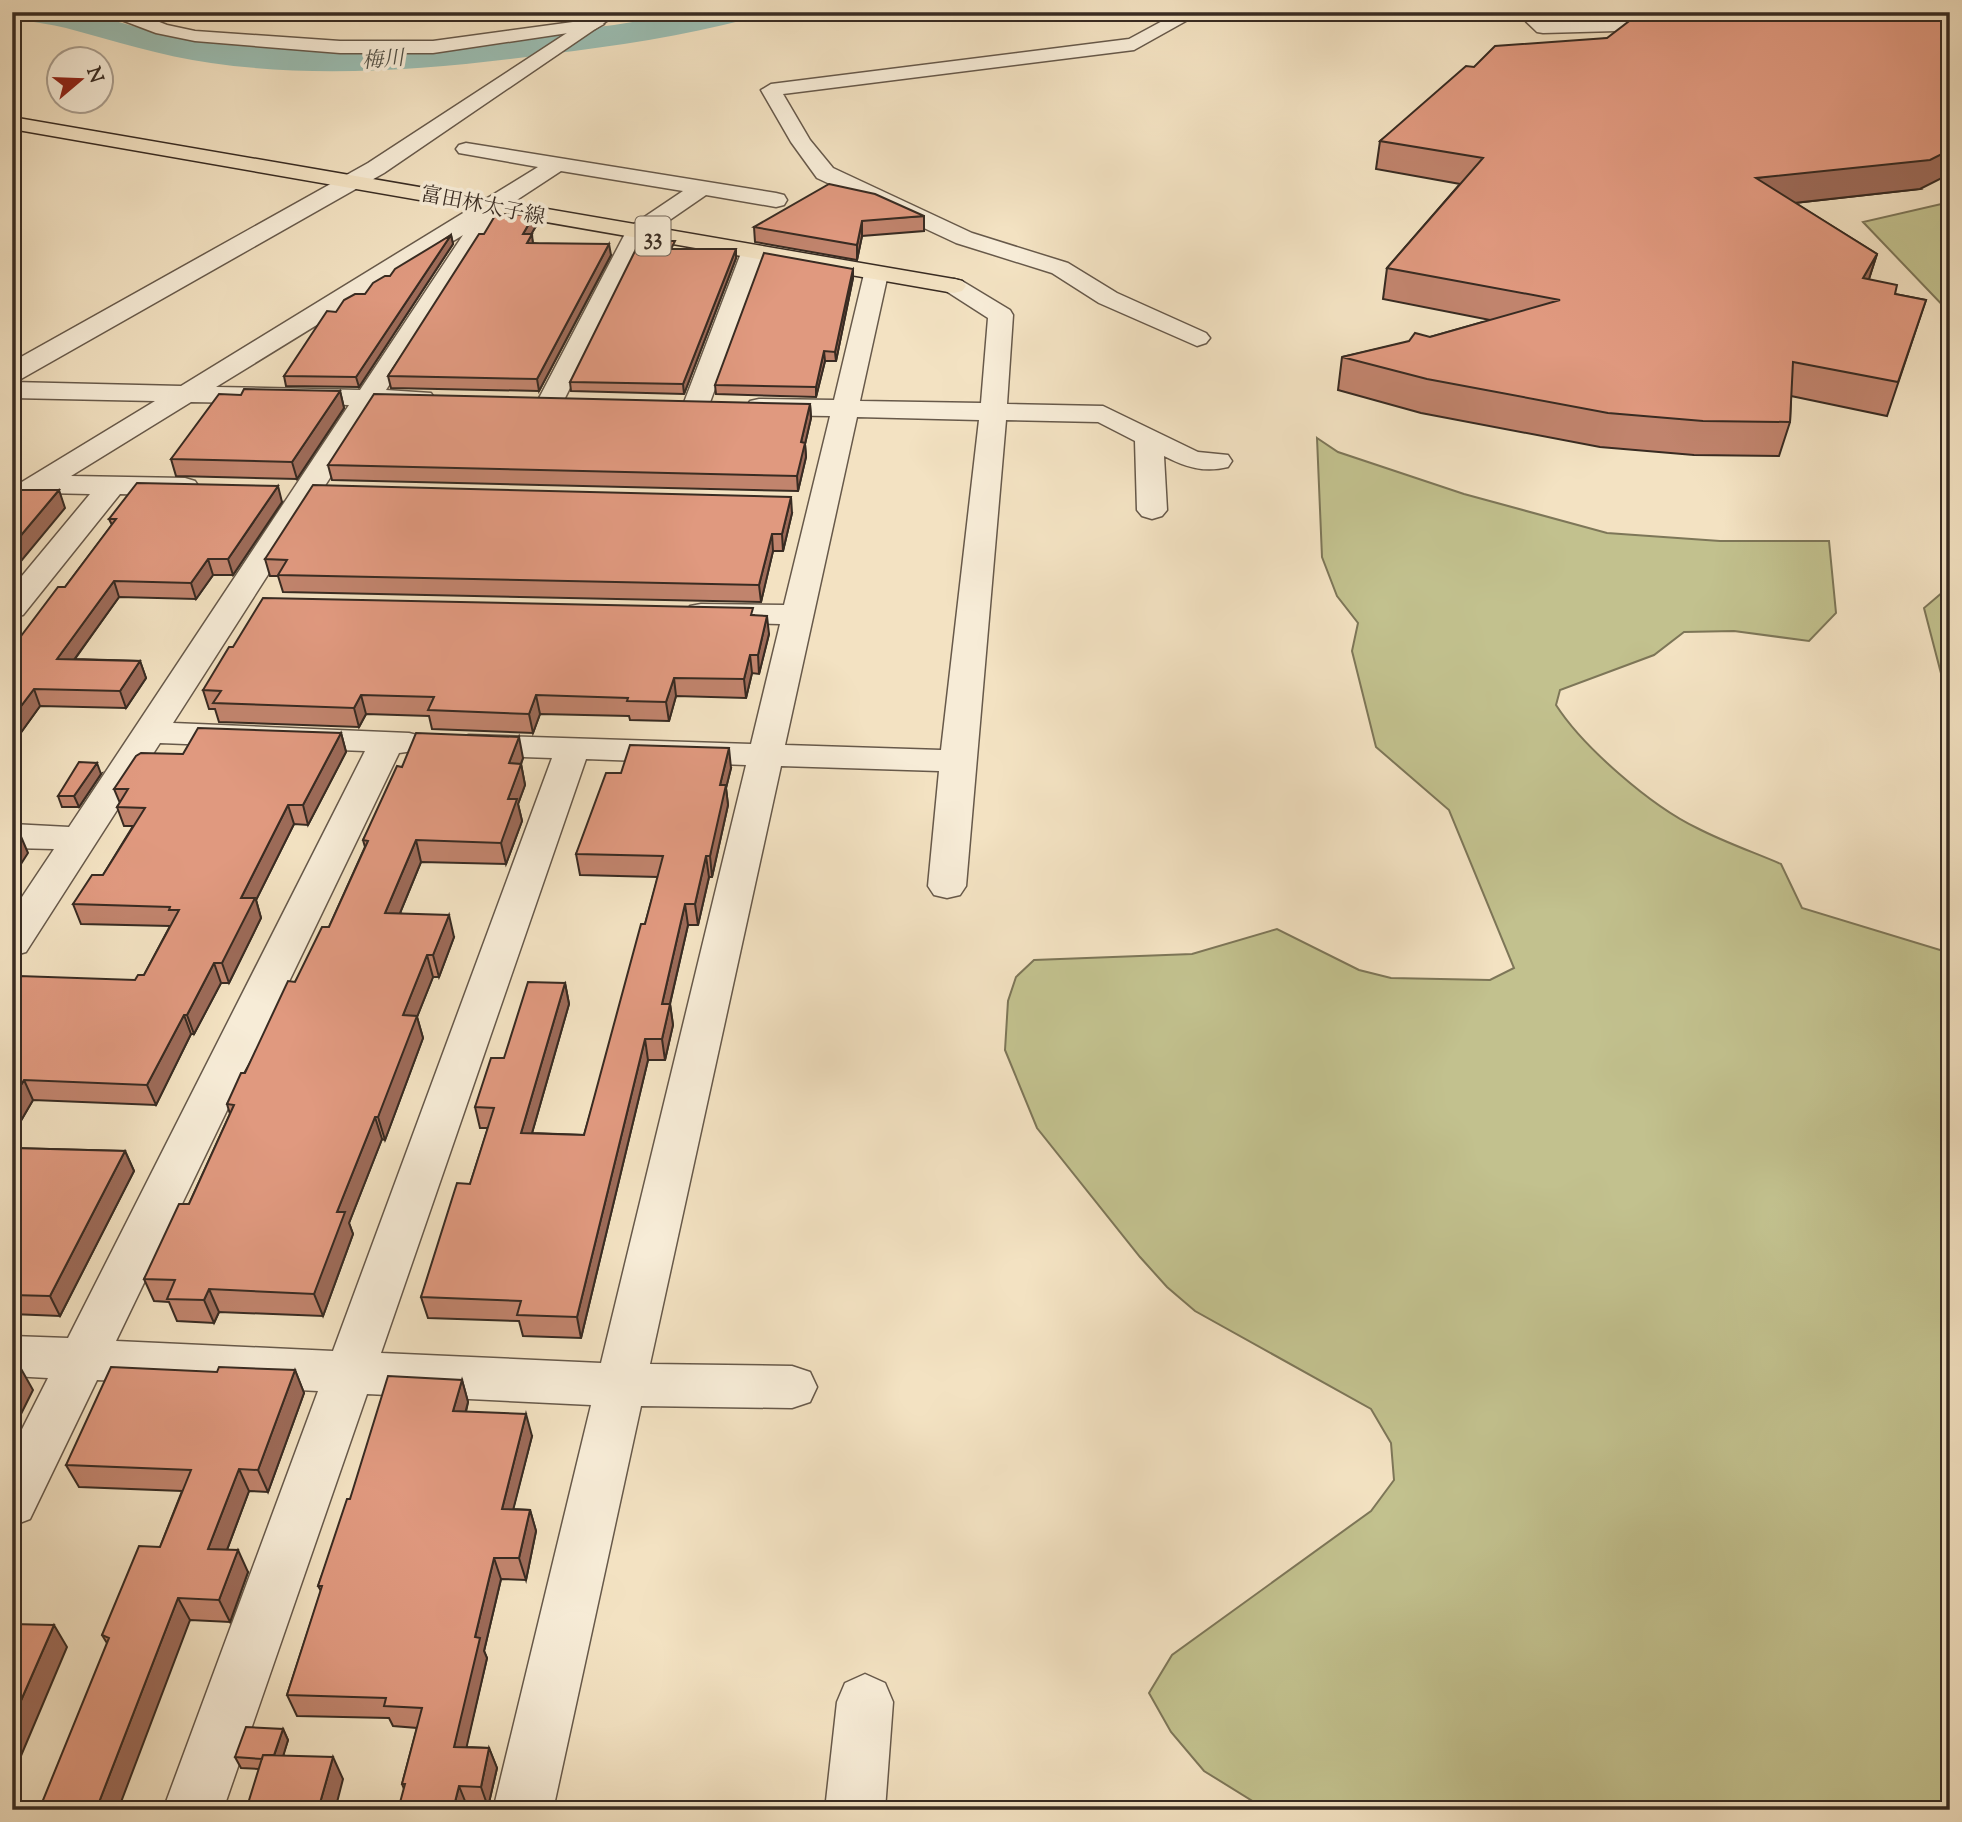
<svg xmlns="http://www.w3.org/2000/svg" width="1962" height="1822" viewBox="0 0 1962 1822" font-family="'Sorts Mill Goudy','Noto Serif JP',serif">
	<rect width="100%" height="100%" fill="#f3e2c2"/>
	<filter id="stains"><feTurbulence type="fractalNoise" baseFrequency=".00286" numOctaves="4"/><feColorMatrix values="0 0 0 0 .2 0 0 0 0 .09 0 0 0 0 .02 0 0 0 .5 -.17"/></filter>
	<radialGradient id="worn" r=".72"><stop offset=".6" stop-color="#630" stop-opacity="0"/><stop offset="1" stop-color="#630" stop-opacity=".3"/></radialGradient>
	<path fill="#c2c18e" stroke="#7d7658" stroke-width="2" d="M1950,202V313L1863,222Z
		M1317,438L1338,452L1464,494L1607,533L1720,541H1829L1836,613L1809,641L1734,631L1684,632L1654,655L1560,690L1556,705C1583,747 1651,806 1697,828C1724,842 1753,852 1781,864L1802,908L1950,953V1810H1267L1204,1771L1171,1732L1149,1693L1172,1655L1371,1511L1394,1480L1391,1443L1371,1409L1195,1311L1167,1287L1140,1257L1037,1128L1005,1050L1008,1001L1016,977L1034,960L1192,954L1277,929L1359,970L1391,978L1490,980L1514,968L1449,810L1376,747L1352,651L1358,623L1337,596L1322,557Z
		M1950,586V708L1924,608Z"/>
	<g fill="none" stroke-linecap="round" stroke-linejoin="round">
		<path fill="#9bbeb3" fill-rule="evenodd" d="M15,12H83L158,33L213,43L348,50L483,41L614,25L694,12H752L748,19C682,36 616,46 549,54C438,69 322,79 211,63C161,56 115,41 66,28C51,24 35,23 19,19Z"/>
		<defs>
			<path id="minor" d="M108,12H134L167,25L195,31L340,41H433L595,19L604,24L595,29L433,53H340L195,41L156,33L111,16Z
				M1179,12H1202L1134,50L783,94L810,140L833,168L972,233L1068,263L1117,293L1206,333L1210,338L1206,343L1197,346L1099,303L1052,273L956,243L817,178L791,142L761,90L771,84L1129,39Z
				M1516,12H1536L1547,22L1612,21L1620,12H1639L1623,30L1617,31L1543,33L1537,32Z
				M466,143L776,193L784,195L787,200L784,205L776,207L706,195L645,237L563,402L559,408L550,410L541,408L537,402L628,228L683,191L561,171L500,211L386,390L431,393L435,399L431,405L422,407L376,406L173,723L409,733L421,736L426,743L421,750L399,753L116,1341L333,1351L552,758L469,755L457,752L452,745L457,738L469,735L751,744L780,624L701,622L690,620L685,613L690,606L701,604L784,605L830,416L759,415L750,413L746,407L750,401L759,399L834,400L864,274L868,269H884L888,274L860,401L981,403L988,318L946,291L942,286L946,281L954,279L962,281L1010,310L1013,315L1007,404L1103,406L1198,452L1228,455L1232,461L1228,467C1204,473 1185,467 1164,456L1167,510L1162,516L1152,519L1142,516L1137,510L1135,441L1098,422L1006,420L966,886L960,895L947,898L934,895L928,886L939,771L781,766L650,1364L792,1366L810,1372L817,1387L810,1402L792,1408L641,1406L553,1810H493L591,1405L367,1394L223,1810H163L318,1391L97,1380L30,1519L12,1526V1449L48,1378L12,1376V1336L68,1338L365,751L160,743L26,952L12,956V912L54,849L12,848V824L69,827L349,405L191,402L71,476L185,478L195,481L199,487L195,493L185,496L120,494L23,615L12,617V588L90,494L44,493L22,506L12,509V488L155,401L12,398V382L181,386L538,167L459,153L456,149L459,145ZM463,235L360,390L216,387ZM857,417L979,420L941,750L785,745ZM586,759L746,765L601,1363L381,1353Z
				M753,246L761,248L765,253L709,405L705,411L696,413L687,411L683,405L741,253L745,248Z
				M865,1674L885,1683L893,1702L885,1810H825L837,1702L845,1683Z"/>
			<path id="tertiary" d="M599,12H620L384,173L21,379L12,381V362L368,163Z"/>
			<path id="primary" d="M12,117L954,279L962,281L966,286L962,291L954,293L12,129Z"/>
		</defs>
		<use href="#minor" stroke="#67594a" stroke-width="3"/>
		<use href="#tertiary" stroke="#67594a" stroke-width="3"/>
		<use href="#primary" stroke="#382b22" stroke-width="3"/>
		<use href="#minor" fill="#f7ecd7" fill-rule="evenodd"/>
		<use href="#tertiary" fill="#f7ecd7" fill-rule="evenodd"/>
		<use href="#primary" fill="#f3e2c2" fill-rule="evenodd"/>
	</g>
	<path fill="#c1846d" stroke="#382b22" stroke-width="2" d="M1607,38L1920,189L1795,203L1877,254L1869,279L1895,294L1926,300L1887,416L1791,396L1790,422L1779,456L1694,455L1600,447L1421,413L1338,390L1342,357L1430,337L1490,320L1383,299L1387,268L1460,184L1376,169L1380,141L1474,67Z
		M924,216V231L862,236L857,260L755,242L754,227Z
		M536,226L531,234L533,243L611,255L539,391L391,388L388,376L484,234Z
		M451,235L453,244L359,387L286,386L284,376L365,294L390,276Z
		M676,249L736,258L684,394L571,391L570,382Z
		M853,269V278L836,361H825L816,397L716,394L715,385Z
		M340,391L344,408L297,479L176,476L171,459L241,395Z
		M810,404L811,418L805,444L806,457L798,491L332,480L328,465Z
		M282,502L233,575H213L196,599L119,597L75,659L140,661L146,678L126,708L40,706L12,745V648L65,587L112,525L109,519Z
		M792,513L783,551H773L761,602L283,592L278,576H270L265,559Z
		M754,615L769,634L759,674L752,673L746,698L676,696L669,721L630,720L629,716L540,714L533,733L432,729L429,716L366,714L359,727L219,722L215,709H209L203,690Z
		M341,733L346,752L308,825L294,824L256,900L261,918L229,983H221L194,1034H191L156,1105L33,1100L12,1136V988L135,980L144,975L170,926L81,924L73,904L103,875L133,826H124L117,807L120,803L114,789L183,754Z
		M523,758L521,764L525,785L518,804L522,821L506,864L421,862L400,913L454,937L439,977H433L417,1017L423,1038L385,1140L382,1139L349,1223L353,1234L323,1316L219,1312L214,1323L177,1321L169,1302L154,1301L144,1279L189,1204L230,1114L227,1104L295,982L329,927L365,847L363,840L402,767Z
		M731,768L726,788L728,805L712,877H709L698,925H688L670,1004L673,1025L665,1060H648L581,1338L523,1336L519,1321L428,1318L421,1297L470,1184L488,1128H480L475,1107L504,1058L565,983L569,1004L532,1133L584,1135L645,924L658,877L580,875L576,854L621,773Z
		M101,774L79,807H62L58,796Z
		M12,1148L125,1151L134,1171L60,1316L12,1314Z
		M295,1370L304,1393L268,1492L249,1491L227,1550L248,1572L230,1622L190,1620L107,1643L102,1635L160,1547L182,1491L79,1487L66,1465L217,1372Z
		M462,1380L468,1402L466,1412L532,1436L513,1509L530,1510L536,1531L526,1580L501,1579L484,1651L487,1658L466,1747L489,1748L497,1768L488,1807L467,1806L404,1789L402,1784L417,1728L393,1726L389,1718L297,1716L287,1695L321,1591L318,1586L350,1499Z
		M283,1729L288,1740L283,1755L343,1779L259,1769L241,1768L235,1757Z"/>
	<path fill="#9d6b59" stroke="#382b22" stroke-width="2" d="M1950,150V174L1920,189L1748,208L1756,178Z
		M534,215L536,226L525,245L523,234Z
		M862,221V236L857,260V245Z
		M532,234L533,245L527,243Z
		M451,235L453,244L359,387L356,377Z
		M609,244L611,255L539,391L537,379Z
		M736,249V258L684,394L683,384Z
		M1877,254L1867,285L1863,278Z
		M853,269V278L836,361L835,352Z
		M824,351L825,361L816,397V387Z
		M340,391L344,408L297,479L292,462Z
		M810,404L811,418L805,444L806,457L798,491L797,476L801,442Z
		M278,486L282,502L233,575L228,559Z
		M59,490L65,508L12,572V546Z
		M791,497L792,513L783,551L782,534Z
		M772,534L773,551L761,602L759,585Z
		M208,559L213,575L196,599L191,583Z
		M114,581L119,597L63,675L57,659Z
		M767,616L769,634L759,674L758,655Z
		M750,655L752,673L746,698L744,679Z
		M140,661L146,678L126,708L120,691Z
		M674,678L676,696L669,721L666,702Z
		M34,689L40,706L12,745V718Z
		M361,695L366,714L359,727L354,708Z
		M536,695L540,714L533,733L529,714Z
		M341,733L346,752L308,825L303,805Z
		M519,737L523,758L513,785L509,763Z
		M729,748L731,768L726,788L728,805L712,877L710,856L720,785Z
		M97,763L101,774L79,807L74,796Z
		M521,764L525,785L518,804L522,821L506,864L501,843L508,799Z
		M288,805L294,824L256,900L261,918L229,983L222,963L241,898Z
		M19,832L28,853L12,878V842Z
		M416,840L421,862L391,935L385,913Z
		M706,856L709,877L698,925L695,904Z
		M685,904L688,925L665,1025L662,1004Z
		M449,915L454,937L439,977L433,955Z
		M427,955L433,977L417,1017L423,1038L385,1140L378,1117L403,1015Z
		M214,963L221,983L194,1034L187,1015Z
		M565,983L569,1004L526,1154L521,1133Z
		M670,1004L673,1025L665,1060L662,1039Z
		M184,1015L191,1034L156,1105L147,1085Z
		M645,1039L648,1060L581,1338L577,1317Z
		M24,1080L33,1100L12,1136V1100Z
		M375,1117L382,1139L349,1223L353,1234L323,1316L314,1294L337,1212Z
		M125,1151L134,1171L60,1316L50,1296Z
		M209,1289L219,1312L214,1323L204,1300Z
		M20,1367L33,1390L12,1432V1383Z
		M295,1370L304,1393L268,1492L258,1470Z
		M462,1380L468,1402L460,1433L453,1411Z
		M526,1414L532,1436L508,1530L502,1509Z
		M239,1469L249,1491L219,1571L208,1549Z
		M530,1510L536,1531L526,1580L519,1558Z
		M238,1550L248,1572L230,1622L219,1600Z
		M494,1558L501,1579L484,1651L487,1658L462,1767L454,1747L475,1637Z
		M178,1598L190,1620L118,1810H96Z
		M54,1625L67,1647L12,1777V1721Z
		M283,1729L288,1740L279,1770L273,1759Z
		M489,1748L497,1768L488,1807L481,1787Z
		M333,1757L343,1779L335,1810H318Z
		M459,1786L467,1806L466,1810H453Z"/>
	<path fill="#e0997f" stroke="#382b22" stroke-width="2" d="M1641,12H1950V150L1930,160L1756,178L1877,254L1863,278L1897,285L1895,294L1926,300L1898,382L1793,362L1790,422L1703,421L1608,413L1427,379L1342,357L1409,341L1415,333L1430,337L1560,300L1387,268L1483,158L1380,141L1466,66L1474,67L1495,46L1607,38Z
		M829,184L875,194L924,216L862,221L857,245L754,227Z
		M496,214L534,215L523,234H532L527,243L609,244L537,379L388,376L479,234H484Z
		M451,235L356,377L284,376L327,311L336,312L344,300L355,294H365L373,283L385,276H390L395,269Z
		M640,241H675L671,249H736L683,384L570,382Z
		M764,253L853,269L835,352L824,351L816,387L715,385Z
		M244,389L340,391L292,462L171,459L219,394L241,395Z
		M374,394L810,404L801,442L805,443L797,476L328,465Z
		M137,483L278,486L228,559H208L191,583L114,581L57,659L140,661L120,691L34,689L12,718V648L58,587H65L116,519H109Z
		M313,485L791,497L782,534H772L759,585L278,575L287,560L265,559Z
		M19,490H59L12,546V494Z
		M263,598L753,608L751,615L767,616L758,655H750L744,679L674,678L666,702L627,701L628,698L536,695L529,714L428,710L434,697L361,695L354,708L213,703L221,691L203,690L229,647H233Z
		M198,728L341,733L303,805H288L241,898H255L222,963H214L187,1015H184L147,1085L24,1080L12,1100V988L19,976L135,980L138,975H144L179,910H169L170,907L73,904L92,875H103L145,808L117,807L128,789H114L136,756L141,753L183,754Z
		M416,733L519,737L509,763L521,764L508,799H517L501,843L416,840L385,913L449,915L433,955H427L403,1015L417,1016L378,1117H375L337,1212H345L314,1294L209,1289L204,1300L167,1299L175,1280L144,1279L179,1204H189L234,1105L227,1104L241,1073H245L288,981L295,982L322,927H329L368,841L363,840L397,766L402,767Z
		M630,745L729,748L720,785H726L710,856H706L695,904H685L662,1004H670L662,1039H645L577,1317L517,1315L521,1301L421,1297L457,1183L470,1184L494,1108L475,1107L491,1058H504L528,982L565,983L521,1133L584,1135L641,924H645L663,856L576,854L606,773H621Z
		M79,762L97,763L74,796H58Z
		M12,831L19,832L12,842Z
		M12,1148L125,1151L50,1296L12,1295Z
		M12,1366L20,1367L12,1383Z
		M111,1367L217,1372L219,1367L295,1370L258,1470L239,1469L208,1549L238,1550L219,1600L178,1598L96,1810H39L109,1638L102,1635L139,1546L160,1547L191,1470L66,1465Z
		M388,1376L462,1380L453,1411L526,1414L502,1509L530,1510L519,1558H494L475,1637L480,1638L454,1747L489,1748L481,1787L459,1786L453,1810H398L405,1784H402L422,1708L384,1706L386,1698L287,1695L322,1586H318L347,1499H350Z
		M12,1624L54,1625L12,1721Z
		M246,1727L283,1729L274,1755H263L262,1759L235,1757Z
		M263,1755L333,1757L318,1810H246Z"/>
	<g text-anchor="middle" stroke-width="7" stroke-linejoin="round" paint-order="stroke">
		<g font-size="21" font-style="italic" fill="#515046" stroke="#f7ecd7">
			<text transform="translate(383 59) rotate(-5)" y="7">梅川</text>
		</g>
		<g font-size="21" fill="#382b22" stroke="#f7ecd7">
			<text transform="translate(483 205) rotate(11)" y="7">富田林太子線</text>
		</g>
		<rect fill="#f7ecd7" stroke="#716558" stroke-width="2" x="635.5" y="216.5" width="35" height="39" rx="5"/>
		<g font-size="23" font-weight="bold" fill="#382b22">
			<text x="653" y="244">33</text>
		</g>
	</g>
	<rect width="1962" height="1822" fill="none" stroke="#f3e2c2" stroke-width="42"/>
	<rect x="14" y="14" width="1934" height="1794" fill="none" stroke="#382b22" stroke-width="3.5"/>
	<rect x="21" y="21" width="1920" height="1780" fill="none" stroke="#382b22" stroke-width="2"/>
	<g transform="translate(80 80) rotate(71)"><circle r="33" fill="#f7ecd7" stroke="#ab9f8f" stroke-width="2"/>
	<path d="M0-5L12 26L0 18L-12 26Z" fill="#8f2418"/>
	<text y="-10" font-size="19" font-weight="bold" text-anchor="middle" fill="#382b22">N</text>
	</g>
	<rect width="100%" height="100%" filter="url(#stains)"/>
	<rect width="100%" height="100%" fill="url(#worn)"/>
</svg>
